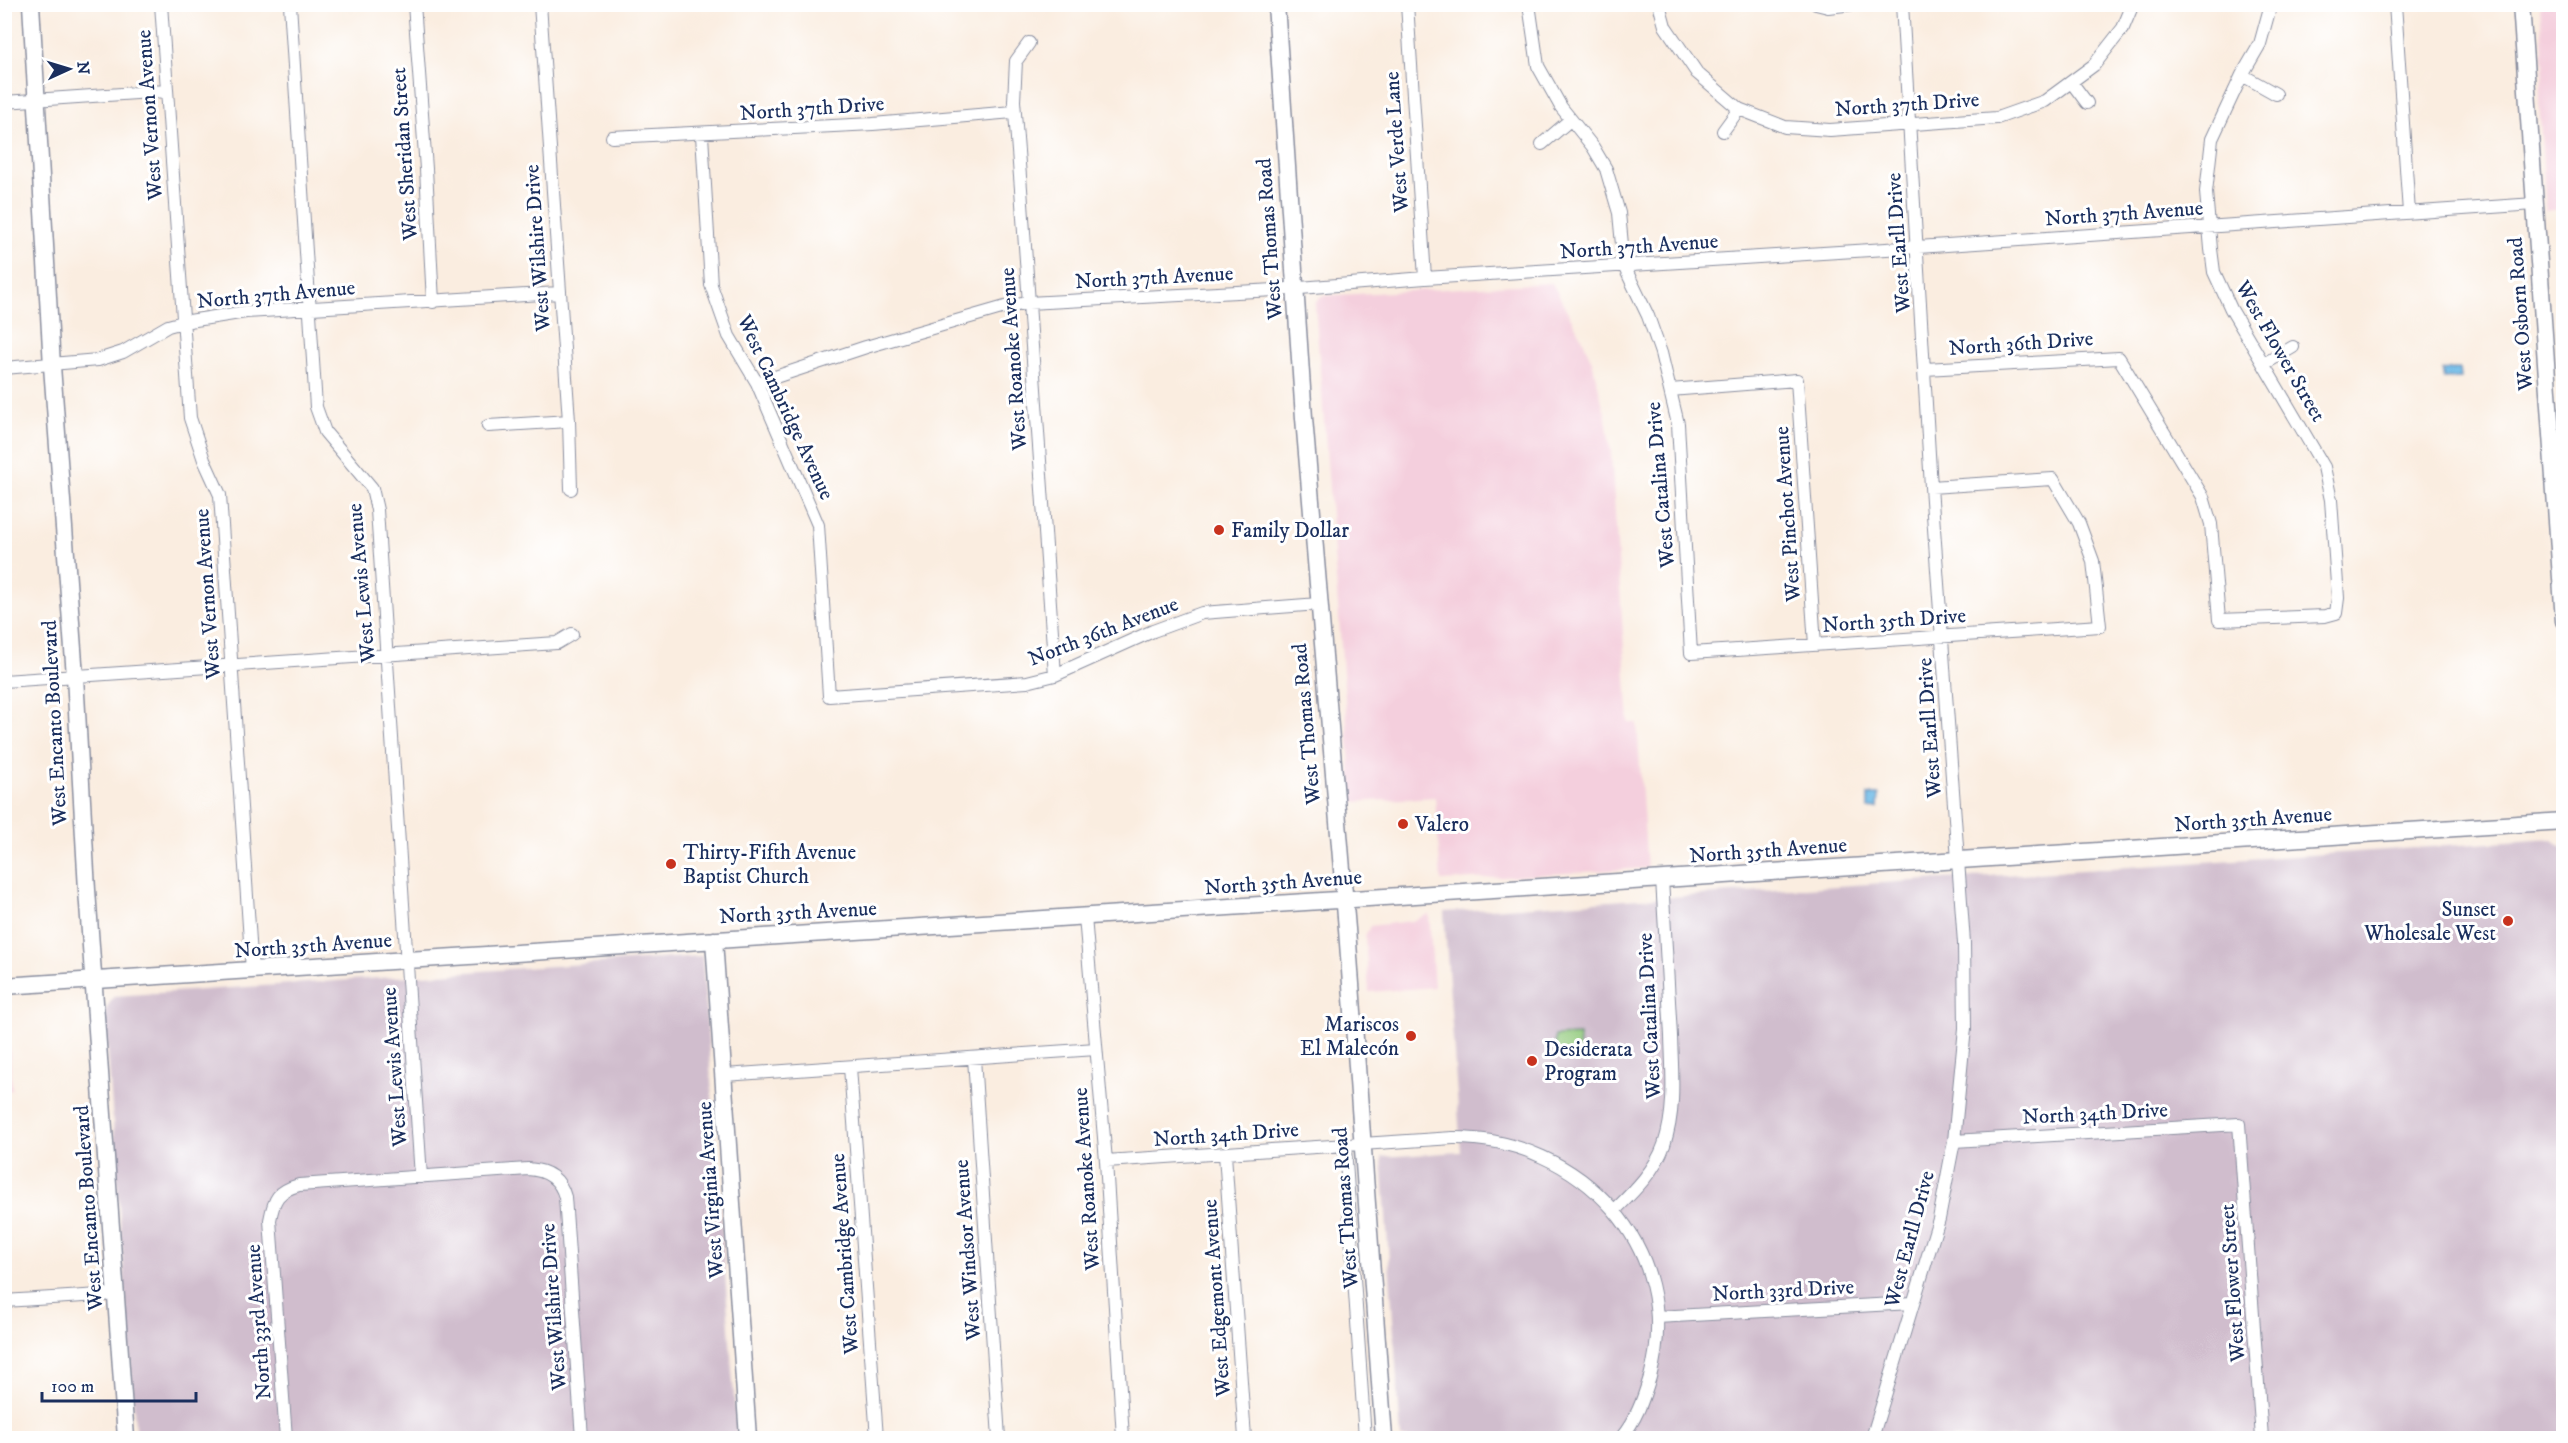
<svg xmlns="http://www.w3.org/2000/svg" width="2568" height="1443" viewBox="0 0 2568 1443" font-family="'IM FELL DW Pica',serif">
	<rect width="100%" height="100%" fill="#fff"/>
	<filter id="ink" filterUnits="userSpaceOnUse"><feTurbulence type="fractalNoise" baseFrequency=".0167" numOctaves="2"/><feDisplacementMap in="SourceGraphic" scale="12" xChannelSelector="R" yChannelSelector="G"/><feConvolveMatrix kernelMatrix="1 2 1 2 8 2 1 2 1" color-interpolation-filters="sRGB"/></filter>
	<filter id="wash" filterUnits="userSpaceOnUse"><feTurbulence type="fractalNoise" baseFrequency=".008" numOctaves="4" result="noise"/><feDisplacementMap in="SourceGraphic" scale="24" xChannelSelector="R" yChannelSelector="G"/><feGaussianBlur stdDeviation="1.35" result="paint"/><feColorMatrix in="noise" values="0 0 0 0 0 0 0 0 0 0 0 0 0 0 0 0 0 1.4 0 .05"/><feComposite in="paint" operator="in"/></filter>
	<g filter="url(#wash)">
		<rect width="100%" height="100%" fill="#faede0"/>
		<path fill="#f4cfdd" d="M2540,5H2564L2563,209L2546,211L2539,101L2544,65Z
			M1552,283L1583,340L1592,362L1606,418L1611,454L1629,723H1637L1647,868L1441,881L1435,797L1353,802L1315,304L1321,296Z
			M1429,914L1434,987L1369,992L1365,936L1370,926L1412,921Z
			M5,1007H7L12,1090L5,1091Z"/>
		<path fill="#d0bdcd" d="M2552,839L2563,848V1438H1401L1382,1157L1461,1152L1444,912Z
			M702,956L737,1438H136L105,1011L114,996Z"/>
		<path fill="#93ca7d" stroke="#577c6e" stroke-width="1.5" d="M1579,1035L1580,1056L1556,1057L1555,1036Z"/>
		<path fill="#6dbae7" stroke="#4474a2" stroke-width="1.5" d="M2460,369L2461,378L2443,379V370Z
			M1868,795H1879L1878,808L1868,809Z"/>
	</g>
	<g filter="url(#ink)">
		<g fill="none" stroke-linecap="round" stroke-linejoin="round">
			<defs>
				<path id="street" d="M161,4L190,418L204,460L220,495L252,971
					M290,4L316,407L325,432L372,488L377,510L421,1177
					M414,4L426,169L433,302
					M540,4L569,421L571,489
					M1407,4L1425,278
					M1529,4L1538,66L1561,107L1593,147L1606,169L1619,213L1624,266L1648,316L1661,353L1678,424L1691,653L2100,626L2093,561L2079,523L2053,479L1931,487
					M1659,4L1665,26L1697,73L1739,109L1785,127L1830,130L1997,118L2045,101L2094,65L2123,28L2133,4
					M1816,4L1828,7L1853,4
					M2395,4L2409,213
					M1029,43L1016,61L1014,101L1021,189L1055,675
					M2242,75L2276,94
					M2072,83L2087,103
					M4,102L166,91
					M1723,131L1739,109
					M702,135L711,285L729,336L757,383L818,525L829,696L1027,682L1055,675L1153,631L1202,613L1319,604
					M612,137L873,124L1013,112
					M1542,144L1570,120
					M2264,364L2293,347
					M4,368L98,360L123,352L168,326L183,322L246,312L559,293
					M1925,369L2119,358L2203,497L2211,524L2219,620L2325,616L2336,613L2338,598L2331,500L2324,467L2231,309L2214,272L2211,249L2206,192L2212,139L2242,75L2260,44L2271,4
					M757,383L866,347L1005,307L1028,303L1275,290L1425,278L1918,247L2535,204
					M1670,390L1797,380L1815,645
					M488,426L569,421
					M4,681L557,643L572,634
					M1085,917L1106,1161L1123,1438
					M974,1058L999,1438
					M850,1067L877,1438
					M725,1075L1096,1049
					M1954,1141L2239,1124L2262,1438
					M1345,1147L1365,1438
					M1225,1154L1245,1438
					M1106,1161L1453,1138C1580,1137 1686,1249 1650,1377C1643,1400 1636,1420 1621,1438
					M1614,1211C1633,1192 1655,1171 1664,1145C1676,1109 1672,1073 1671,1036C1668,984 1665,931 1662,879
					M4,1301L116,1294
					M1657,1317L1912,1303
					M286,1438L270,1220C274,1198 278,1191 299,1185L528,1169C546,1170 560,1178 565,1197L582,1438
					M1872,1438L1939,1219L1954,1141L1965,1028L1964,943L1931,487L1902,4"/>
				<path id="secondary" d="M31,4L52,366L75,676L87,890L126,1438
					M1276,4L1304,418L1347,929L1384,1438
					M2521,4L2564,621
					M714,940L748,1438
					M4,986L2564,821"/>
			</defs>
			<use href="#street" stroke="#8a8e9f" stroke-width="14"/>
			<use href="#secondary" stroke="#8a8e9f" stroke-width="19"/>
			<use href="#street" stroke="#fff" stroke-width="12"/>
			<use href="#secondary" stroke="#fff" stroke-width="16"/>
		</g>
	</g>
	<g fill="#c8321e" stroke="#fff" stroke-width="2">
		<circle cx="1219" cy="530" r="6"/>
		<circle cx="1403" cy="824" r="6"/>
		<circle cx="671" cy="864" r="6"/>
		<circle cx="2508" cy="921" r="6"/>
		<circle cx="1411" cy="1036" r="6"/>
		<circle cx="1532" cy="1061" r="6"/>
	</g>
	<g text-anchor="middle" stroke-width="6" stroke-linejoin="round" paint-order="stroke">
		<g font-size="21" fill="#1b2f5e" stroke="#fff">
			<text transform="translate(1907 104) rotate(-4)" y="7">North 37th Drive</text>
			<text transform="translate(812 108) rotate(-4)" y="7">North 37th Drive</text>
			<text transform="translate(149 115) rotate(-94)" y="7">West Vernon Avenue</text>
			<text transform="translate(1396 142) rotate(-94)" y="7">West Verde Lane</text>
			<text transform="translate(404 154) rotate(-94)" y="7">West Sheridan Street</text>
			<text transform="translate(2124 213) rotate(-4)" y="7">North 37th Avenue</text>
			<text transform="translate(1269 239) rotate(-94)" y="7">West Thomas Road</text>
			<text transform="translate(1898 243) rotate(-94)" y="7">West Earll Drive</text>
			<text transform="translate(1639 246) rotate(-4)" y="7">North 37th Avenue</text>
			<text transform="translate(537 248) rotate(-94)" y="7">West Wilshire Drive</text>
			<text transform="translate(1154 277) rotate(-3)" y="7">North 37th Avenue</text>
			<text transform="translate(276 294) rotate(-5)" y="7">North 37th Avenue</text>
			<text transform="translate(2520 314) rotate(-94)" y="7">West Osborn Road</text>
			<text transform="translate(2021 343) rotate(-4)" y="7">North 36th Drive</text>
			<text transform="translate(2281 351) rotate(60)" y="7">West Flower Street</text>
			<text transform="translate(1013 359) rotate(-94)" y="7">West Roanoke Avenue</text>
			<text transform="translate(786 407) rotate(65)" y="7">West Cambridge Avenue</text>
			<text transform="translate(1660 485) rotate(-95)" y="7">West Catalina Drive</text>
			<text transform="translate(1787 514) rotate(-94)" y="7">West Pinchot Avenue</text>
			<text transform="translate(361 583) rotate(-95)" y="7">West Lewis Avenue</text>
			<text transform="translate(207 594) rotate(-94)" y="7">West Vernon Avenue</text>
			<text transform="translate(1894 620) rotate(-4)" y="7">North 35th Drive</text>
			<text transform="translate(1103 631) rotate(-21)" y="7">North 36th Avenue</text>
			<text transform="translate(54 723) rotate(-93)" y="7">West Encanto Boulevard</text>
			<text transform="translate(1306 724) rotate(-95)" y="7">West Thomas Road</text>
			<text transform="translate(1929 728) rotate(-94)" y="7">West Earll Drive</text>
			<text transform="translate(2253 819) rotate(-4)" y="7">North 35th Avenue</text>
			<text transform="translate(1768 850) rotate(-4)" y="7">North 35th Avenue</text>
			<text transform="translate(1283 882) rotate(-4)" y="7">North 35th Avenue</text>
			<text transform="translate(798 912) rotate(-3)" y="7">North 35th Avenue</text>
			<text transform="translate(313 945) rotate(-4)" y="7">North 35th Avenue</text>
			<text transform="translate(1649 1016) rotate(-93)" y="7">West Catalina Drive</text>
			<text transform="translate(394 1067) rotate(-94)" y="7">West Lewis Avenue</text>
			<text transform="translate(2095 1113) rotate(-3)" y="7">North 34th Drive</text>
			<text transform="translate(1226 1134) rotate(-4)" y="7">North 34th Drive</text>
			<text transform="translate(1086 1179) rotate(-94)" y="7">West Roanoke Avenue</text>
			<text transform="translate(710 1190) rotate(-94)" y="7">West Virginia Avenue</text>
			<text transform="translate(88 1208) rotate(-94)" y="7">West Encanto Boulevard</text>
			<text transform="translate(1345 1208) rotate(-94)" y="7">West Thomas Road</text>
			<text transform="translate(1909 1239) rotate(-75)" y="7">West Earll Drive</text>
			<text transform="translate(967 1250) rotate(-94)" y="7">West Windsor Avenue</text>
			<text transform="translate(844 1254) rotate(-94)" y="7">West Cambridge Avenue</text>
			<text transform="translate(2232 1283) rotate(-94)" y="7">West Flower Street</text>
			<text transform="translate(1783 1290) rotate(-3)" y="7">North 33rd Drive</text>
			<text transform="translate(1216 1298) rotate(-94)" y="7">West Edgemont Avenue</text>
			<text transform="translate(553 1307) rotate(-94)" y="7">West Wilshire Drive</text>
			<text transform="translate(258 1322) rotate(-94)" y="7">North 33rd Avenue</text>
		</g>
		<g font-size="21" fill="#1b2f5e" stroke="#fff" text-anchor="start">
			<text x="1231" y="537">Family Dollar</text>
			<text x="1415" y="831">Valero</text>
			<text x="683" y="859">Thirty-Fifth Avenue<tspan x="683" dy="24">Baptist Church</tspan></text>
			<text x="2496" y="916" text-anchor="end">Sunset<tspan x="2496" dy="24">Wholesale West</tspan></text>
			<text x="1399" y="1031" text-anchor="end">Mariscos<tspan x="1399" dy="24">El Malecón</tspan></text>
			<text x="1544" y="1056">Desiderata<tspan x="1544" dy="24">Program</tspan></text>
		</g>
	</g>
	<rect width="2568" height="1443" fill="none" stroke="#fff" stroke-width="24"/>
	<g transform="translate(69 69) rotate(86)" stroke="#ffffff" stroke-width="4.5" paint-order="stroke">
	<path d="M0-4.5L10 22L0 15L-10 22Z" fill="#1b2f5e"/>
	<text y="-9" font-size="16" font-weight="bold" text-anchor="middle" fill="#1b2f5e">N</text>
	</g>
	<path d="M42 1392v9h154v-9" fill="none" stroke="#1b2f5e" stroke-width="3"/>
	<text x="51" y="1392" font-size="18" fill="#1b2f5e" stroke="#ffffff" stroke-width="4.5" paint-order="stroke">100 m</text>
</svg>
